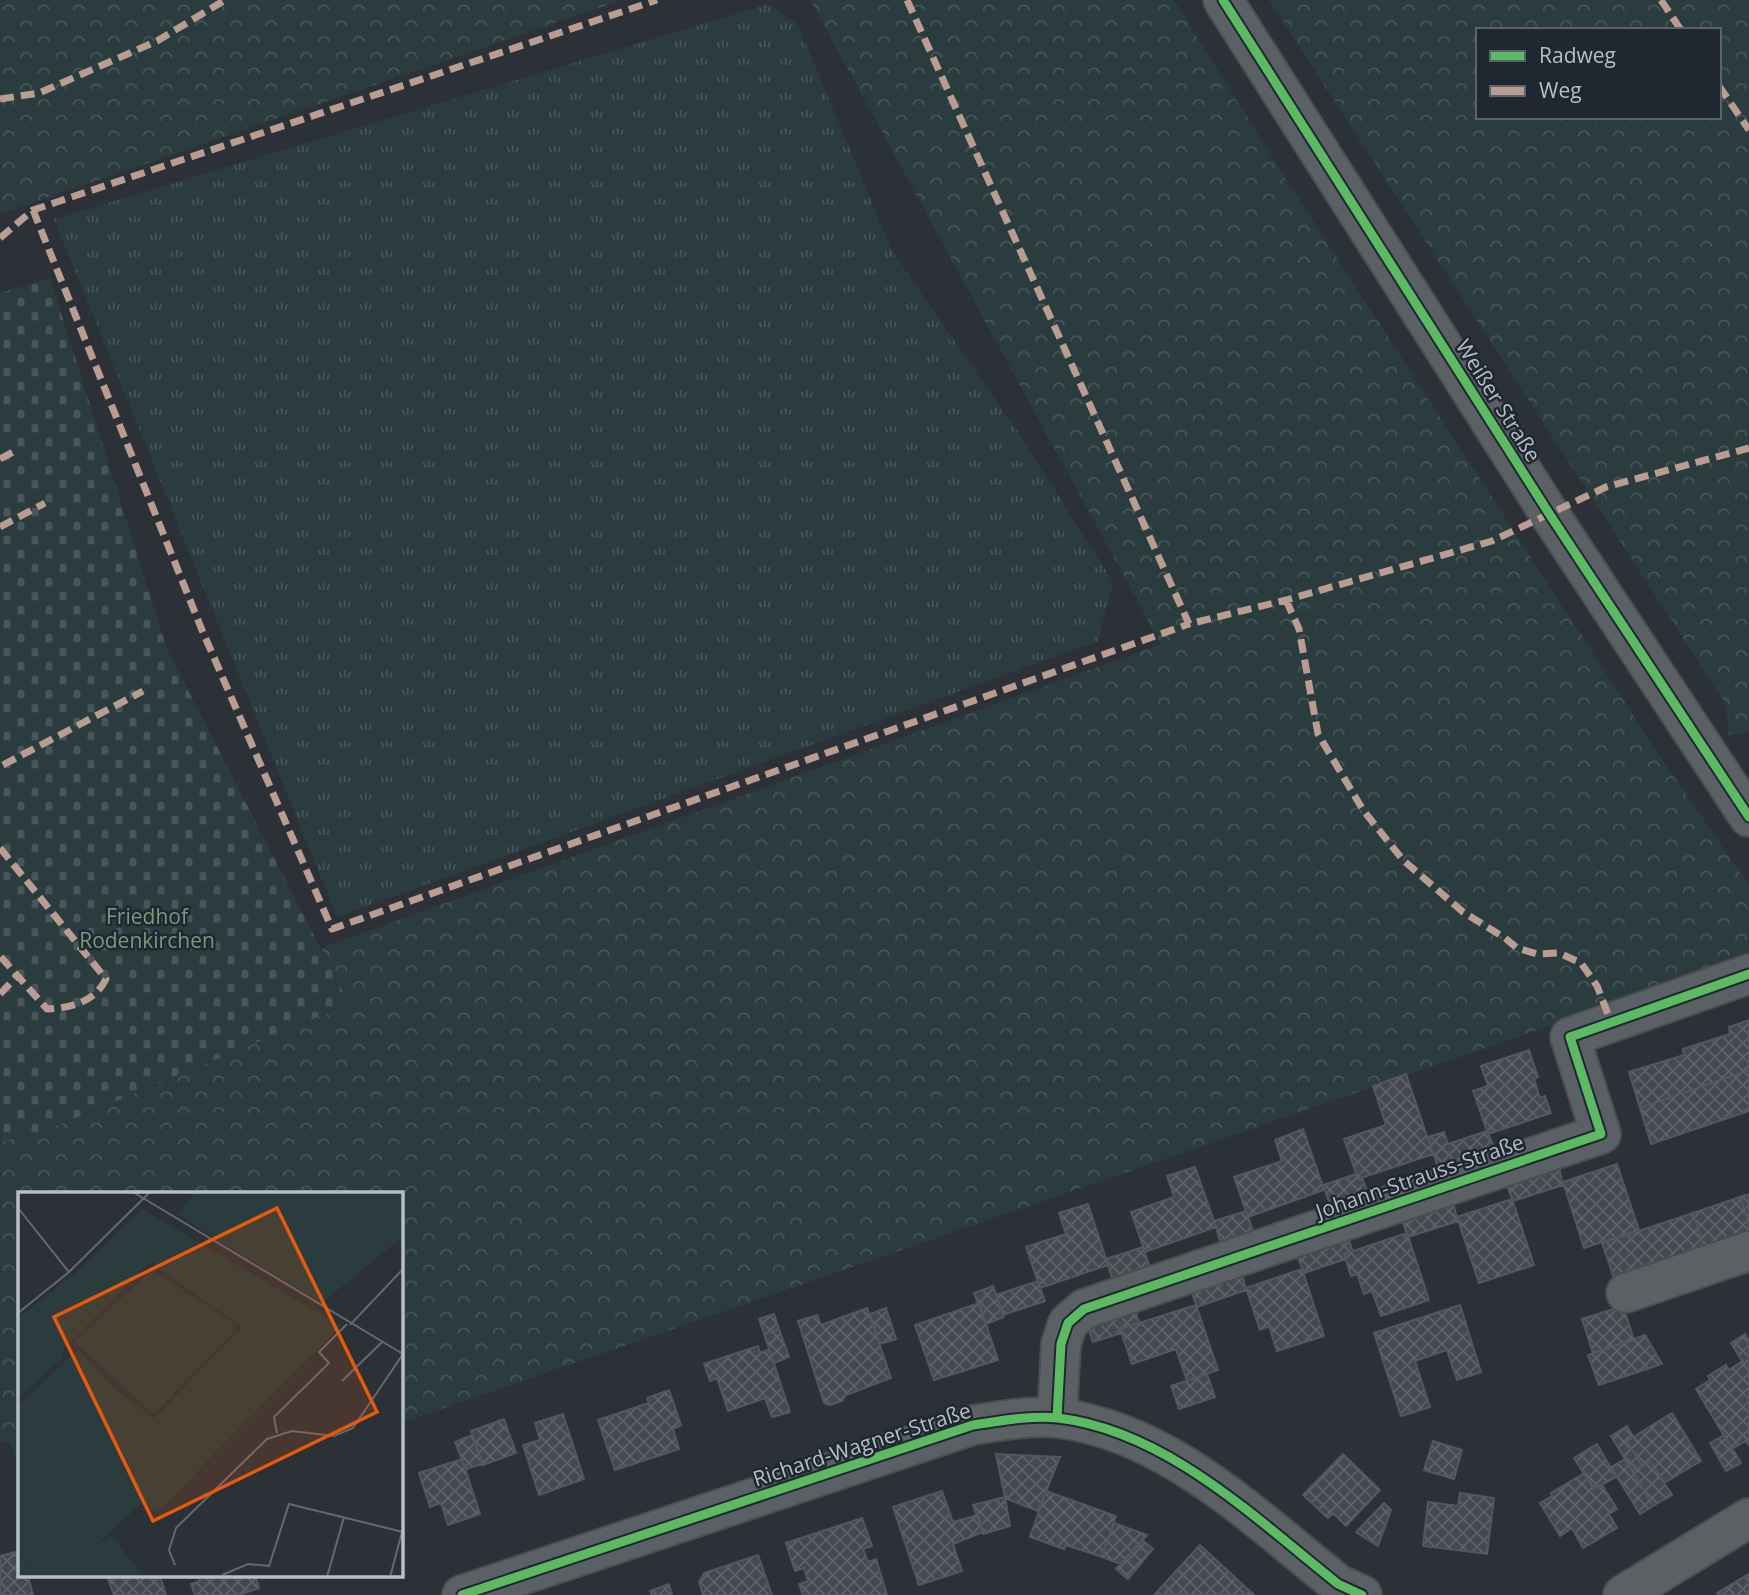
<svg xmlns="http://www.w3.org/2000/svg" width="1749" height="1595" viewBox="0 0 1749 1595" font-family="'Open Sans',sans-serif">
	<defs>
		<pattern id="grass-tufts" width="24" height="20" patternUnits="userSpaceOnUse" patternTransform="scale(1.75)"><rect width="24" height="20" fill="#2a3c3d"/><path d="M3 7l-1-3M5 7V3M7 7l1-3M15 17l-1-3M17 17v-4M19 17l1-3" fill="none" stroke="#475658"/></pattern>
		<pattern id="forest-crowns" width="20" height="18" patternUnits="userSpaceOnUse" patternTransform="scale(1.75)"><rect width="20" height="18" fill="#2a3c3d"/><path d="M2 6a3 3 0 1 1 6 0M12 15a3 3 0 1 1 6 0" fill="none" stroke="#475658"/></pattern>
		<pattern id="cemetery-stones" width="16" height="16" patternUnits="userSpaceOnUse" patternTransform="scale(1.75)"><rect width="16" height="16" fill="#2a3c3d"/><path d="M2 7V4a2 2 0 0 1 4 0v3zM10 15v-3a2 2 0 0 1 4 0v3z" fill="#475658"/></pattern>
		<pattern id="building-cross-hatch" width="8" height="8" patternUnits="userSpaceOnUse" patternTransform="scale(1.75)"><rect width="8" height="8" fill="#45494f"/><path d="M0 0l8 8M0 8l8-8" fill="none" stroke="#5e6167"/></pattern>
	</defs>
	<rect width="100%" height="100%" fill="#2c3137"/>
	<path fill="url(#grass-tufts)" d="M769,4L798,25L892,251L1018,432L1113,582L1098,641L337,917L54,219Z"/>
	<path fill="url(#forest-crowns)" fill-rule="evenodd" d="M0,0H622L0,214Z
		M810,0H1174L1289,184L1657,752L1749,885V957L401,1423V1194H19V1466L9,1441L0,1443V1142L54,1127L349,1004L321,948L1161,644Z
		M1269,0H1749V731L1729,736L1725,703ZM1478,30H1719V117H1478Z"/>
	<path fill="url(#cemetery-stones)" d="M50,278L167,649L349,1004L54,1127L0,1142V293Z"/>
	<path fill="url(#building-cross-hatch)" stroke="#53585f" stroke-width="2" d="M1749,1020V1070L1640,1108L1629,1072L1684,1055L1683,1049L1730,1034L1729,1027Z
		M1529,1050L1538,1077L1534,1079L1540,1098L1545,1096L1551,1113L1488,1134L1473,1091L1488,1086L1481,1066Z
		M1749,1070V1111L1651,1144L1640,1108Z
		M1406,1074L1433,1154L1358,1179L1344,1139L1386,1125L1373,1086Z
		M1303,1129L1324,1190L1248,1217L1234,1177L1282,1161L1275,1140Z
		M1487,1131L1495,1149L1438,1168L1428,1137L1444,1132L1448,1144Z
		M1617,1164L1639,1230L1584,1248L1563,1182Z
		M1195,1167L1216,1227L1145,1252L1131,1212L1174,1197L1167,1176Z
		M1559,1167L1563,1185L1513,1201L1507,1185Z
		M1356,1174L1358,1179L1362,1178L1367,1191L1330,1204L1323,1185Z
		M1749,1194V1223L1740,1197Z
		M1740,1197L1749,1223V1239L1706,1253L1693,1213Z
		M1512,1199L1534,1265L1479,1283L1457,1217Z
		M1453,1203L1458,1221L1408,1237L1402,1220Z
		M1088,1204L1108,1265L1040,1288L1026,1247L1066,1234L1059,1213Z
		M1246,1211L1253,1231L1220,1241L1214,1221Z
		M1693,1213L1706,1253L1616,1284L1602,1243Z
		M1407,1233L1429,1300L1381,1316L1372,1291L1364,1294L1357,1274L1351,1276L1344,1254Z
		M1348,1238L1353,1252L1344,1254L1346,1259L1304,1273L1297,1255Z
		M1143,1247L1149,1265L1112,1278L1106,1259Z
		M1302,1269L1324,1336L1277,1351L1269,1326L1260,1330L1246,1288Z
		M1242,1273L1246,1290L1197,1307L1191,1290Z
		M1038,1281L1045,1301L1003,1315L996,1295Z
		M993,1286L1004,1317L986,1324L974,1293Z
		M979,1303L998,1360L934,1380L915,1325Z
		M1196,1305L1218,1370L1187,1381L1176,1349L1132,1364L1120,1329Z
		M1460,1305L1481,1372L1457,1380L1447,1350L1415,1361L1430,1407L1401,1416L1374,1333Z
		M1623,1306L1634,1340L1593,1353L1582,1319Z
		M867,1308L891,1378L846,1395L842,1401L830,1405L824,1403L798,1321L817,1315L821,1325Z
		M886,1308L896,1339L880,1344L870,1314Z
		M1135,1309L1139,1323L1120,1329L1122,1333L1093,1342L1087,1324Z
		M774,1314L779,1329L764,1334L759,1319Z
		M779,1329L789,1357L774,1363L764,1334Z
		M1745,1334L1749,1341V1372L1731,1343Z
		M1645,1335L1662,1364L1599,1385L1588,1355Z
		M758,1346L760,1353L769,1349L790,1412L772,1417L765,1398L728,1411L717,1378L710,1381L704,1364Z
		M1743,1361L1749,1372V1445L1746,1441L1732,1449L1696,1389L1710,1380L1708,1376L1726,1365L1729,1370Z
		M1207,1374L1215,1397L1179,1409L1171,1386Z
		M669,1390L681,1425L673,1429L679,1449L615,1470L598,1420L649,1403L647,1398Z
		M1672,1413L1701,1461L1664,1483L1650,1461L1642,1466L1627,1441Z
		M563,1414L584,1479L539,1495L523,1445L540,1440L535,1423Z
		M504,1419L516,1453L483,1465L471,1431Z
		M1627,1426L1633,1436L1627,1441L1642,1466L1632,1471L1611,1436Z
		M472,1435L482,1464L466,1469L455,1442Z
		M1724,1435L1741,1463L1726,1471L1710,1443Z
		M1433,1441L1462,1450L1454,1479L1424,1470Z
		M1597,1444L1616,1477L1594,1489L1574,1458Z
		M996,1454L1060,1457L1038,1511L1005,1498Z
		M1343,1454L1380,1490L1346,1526L1333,1513L1328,1518L1303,1495Z
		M462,1459L480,1514L448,1525L441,1503L430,1507L419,1473Z
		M1625,1459L1653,1506L1640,1514L1611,1467Z
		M1650,1461L1672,1495L1653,1506L1632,1471Z
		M1585,1473L1594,1489L1602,1485L1617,1509L1609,1514L1617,1528L1583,1548L1572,1528L1560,1536L1540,1503L1552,1496L1551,1493Z
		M942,1491L953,1522L978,1515L983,1532L953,1544L962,1571L919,1585L893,1507Z
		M1046,1491L1116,1516L1102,1557L1066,1545L1064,1549L1030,1537Z
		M1460,1493L1494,1498L1487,1554L1423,1546L1428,1502L1458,1506Z
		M1005,1497L1010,1526L983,1534L973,1505Z
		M1384,1503L1391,1510L1378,1546L1356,1532Z
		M862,1518L872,1546L863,1549L868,1562L876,1559L887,1595H803L799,1584L808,1581L804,1568L795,1571L786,1543Z
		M1114,1523L1147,1535L1121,1564L1102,1557Z
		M1142,1540L1153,1549L1128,1579L1116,1569Z
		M1200,1545L1254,1595L1155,1594Z
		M19,1551V1576H28L33,1595H0V1556Z
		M758,1555L772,1595H703L699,1582L704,1573Z
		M1749,1574V1595H1719L1717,1593Z
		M107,1576H160L166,1595H114Z
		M198,1576H255L259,1588L239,1595H195L191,1584L200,1581Z
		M669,1584L672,1595H652L650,1591Z"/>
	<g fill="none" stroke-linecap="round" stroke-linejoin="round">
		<defs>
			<path id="minor" d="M1223,0L1550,515L1749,817
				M1626,1293L1749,1251
				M1057,1418L1061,1344L1068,1323L1084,1309L1601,1134L1570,1037L1749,974
				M462,1595L973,1425C1000,1421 1031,1415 1058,1418C1167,1431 1256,1519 1338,1584L1362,1595
				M1623,1595L1749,1518"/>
		</defs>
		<use href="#minor" stroke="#4a4d52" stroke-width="42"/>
		<use href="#minor" stroke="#5b6065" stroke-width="38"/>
		<path stroke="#b99d93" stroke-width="7" stroke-dasharray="14 7" stroke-linecap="butt" d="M907,0L1189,624L1286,600L1492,541L1606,487L1749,448
			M1661,0L1681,30
			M1719,86L1749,130
			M0,99L39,93L157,41L225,0
			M33,210L202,630L332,929L1189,624
			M0,238L33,210L657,0
			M0,459L15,451
			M0,527L45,503
			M1286,600L1299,629L1318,734L1363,810L1403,860L1463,912L1505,938L1517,948L1537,954L1559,953L1581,963L1597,986L1611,1022
			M3,765L143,691
			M0,848L106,979C95,1002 70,1008 47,1009L0,956
			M0,994L17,976"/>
		<defs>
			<path id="cycleway" d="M1223,0L1550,515L1749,817
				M1057,1418L1061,1344L1068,1323L1084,1309L1601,1134L1570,1037L1749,974
				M462,1595L973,1425C1000,1421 1031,1415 1058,1418C1167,1431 1256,1519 1338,1584L1362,1595"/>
		</defs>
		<use href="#cycleway" stroke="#1f2831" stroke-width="13"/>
		<use href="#cycleway" stroke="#5cba63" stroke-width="9"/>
	</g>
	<g text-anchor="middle" stroke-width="5" stroke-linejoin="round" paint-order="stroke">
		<g font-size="21" fill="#b6bec7" stroke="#1f2831">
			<text transform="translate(1498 401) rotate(58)" y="7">Weißer Straße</text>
			<text transform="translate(1420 1177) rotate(-19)" y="7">Johann-Strauss-Straße</text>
			<text transform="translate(862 1445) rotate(-18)" y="7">Richard-Wagner-Straße</text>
		</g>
		<g font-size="21" fill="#779a7d" stroke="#1f2831">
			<text x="147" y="924">Friedhof<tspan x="147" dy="24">Rodenkirchen</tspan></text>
		</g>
	</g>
	<g transform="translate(18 1192)">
		<rect width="385" height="385" fill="#2c3137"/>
		<path d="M134,78L214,130L216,139L136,222L56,150ZM47,155L44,166L0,206V188Z" fill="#2a3c3d"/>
		<path d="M178,0H385V44L303,112L159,22ZM124,17L323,134L139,320L126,309L71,360L55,318L113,266L143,232L136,227L224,135L132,70L47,155L0,188V126L56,82ZM0,356L2,360L23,385H0Z" fill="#2a3c3d"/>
		<path d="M60,158L98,198L143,232L113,266L55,318L71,359L93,343L126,385H23L0,356V214Z" fill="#2a3c3d"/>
		<path fill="none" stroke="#636971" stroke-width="2" d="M115,0L385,162L335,236L316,244L274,239L249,247L158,336L151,358L157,373M0,16L51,80M0,121L51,80L132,0M332,133L385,77M324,189L364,150M259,241L256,225L311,171L301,160L329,132M204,383L230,372L251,374L271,312L385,340M309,385L326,325M372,385L384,340"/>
		<path fill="#e8590c" fill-opacity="0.15" stroke="#e8590c" stroke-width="3.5" d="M259,16L359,220L135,329L36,125Z"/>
		<rect width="385" height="385" fill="none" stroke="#b6bec7" stroke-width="3.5"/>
	</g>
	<rect x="1476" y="28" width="245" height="91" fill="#1f2831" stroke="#5b646d" stroke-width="2"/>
	<rect x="1490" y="51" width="35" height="10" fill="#5cba63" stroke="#5b646d" stroke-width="2"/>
	<text x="1539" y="63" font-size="21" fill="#b6bec7">Radweg</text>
	<rect x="1490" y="86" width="35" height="10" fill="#b99d93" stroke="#5b646d" stroke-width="2"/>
	<text x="1539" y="98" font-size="21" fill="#b6bec7">Weg</text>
</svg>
